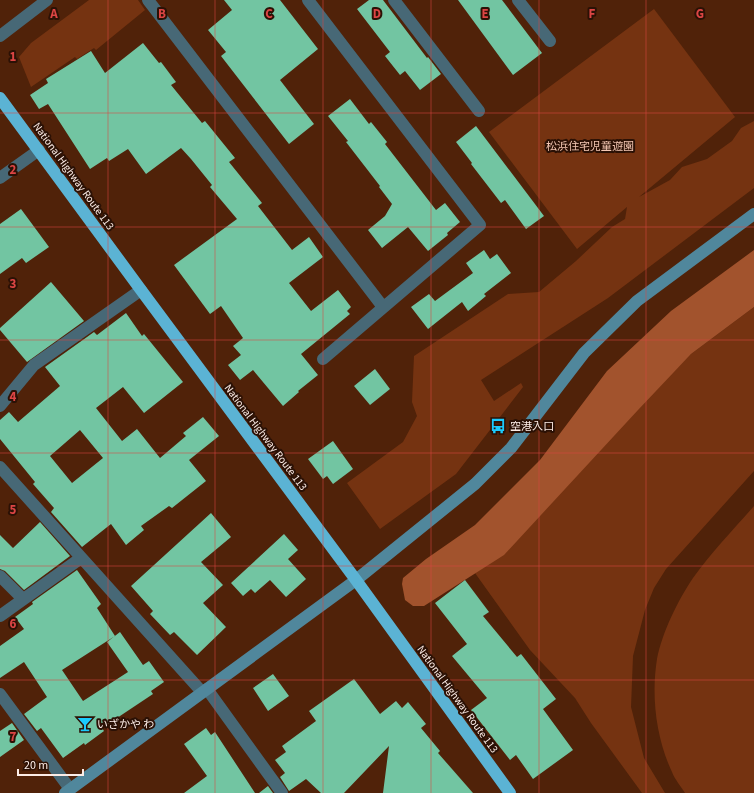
<svg xmlns="http://www.w3.org/2000/svg" width="754" height="793" viewBox="0 0 754 793" font-family="'Source Sans 3','Noto Sans JP',sans-serif">
	<rect width="100%" height="100%" fill="#502209"/>
	<path fill="#753311" d="M89,0H138L145,10L96,50L94,48L77,59L75,57L31,87L19,57L31,43Z
		M654,9L735,117L639,197L670,180L682,167L707,159L732,141L741,128L754,121V188L608,298L481,380L494,401L521,383L523,387L456,474L380,529L347,483L403,442L417,416L412,402L414,356L508,294L539,292L576,261L612,227L625,219L627,207L577,249L489,132Z
		M754,307V471L666,569L654,588L645,610L633,656L631,707L644,758L665,793H642L591,723L575,698L530,650L475,573L691,354Z
		M754,506V793H685C681,786 675,780 672,772C656,738 651,696 657,659C662,633 678,600 693,578C711,553 733,530 754,506Z"/>
	<path fill="#a2532d" d="M754,250V307L691,354L638,410L504,555L424,606H413L405,600L402,584L403,578L426,559L475,525L540,460L607,371L671,311Z"/>
	<path fill="#72c5a2" fill-rule="evenodd" d="M224,0H280L318,49L280,80L314,124L289,144L221,56L226,52L208,30L232,10Z
		M369,0H383L427,58L428,57L441,74L420,90L405,71L400,75L385,56L390,52L357,9Z
		M458,0H502L542,53L513,75Z
		M143,43L159,63L161,62L176,82L171,85L202,123L205,121L235,158L229,162L262,203L258,206L292,250L309,237L323,257L289,283L311,311L338,290L351,307L347,311L350,314L301,354L318,375L298,391L299,392L283,406L253,370L240,380L228,365L241,355L233,346L243,338L221,306L210,314L174,265L237,219L210,187L212,185L191,159L181,148L146,174L128,149L109,161L107,158L90,169L48,104L39,109L30,95L48,83L46,79L91,51L105,73Z
		M350,99L369,124L371,122L387,142L385,144L436,210L445,203L460,222L447,233L448,235L428,251L408,227L382,248L368,230L385,216L392,204L379,187L380,186L346,142L348,141L328,116Z
		M476,126L544,216L526,229L505,200L501,203L471,164L472,163L456,142Z
		M21,209L49,247L26,263L22,258L0,274V224Z
		M484,250L490,259L497,254L511,273L484,294L486,296L468,311L462,302L428,329L411,307L429,294L435,301L473,273L466,263Z
		M51,282L84,321L27,362L0,330V328Z
		M126,313L142,336L144,334L183,382L144,413L123,387L96,408L122,441L137,429L160,458L186,436L183,433L203,417L219,436L189,460L206,481L172,508L169,506L141,526L144,530L126,545L111,524L82,547L51,512L54,508L33,484L35,482L0,439V420L9,412L18,422L60,386L45,367L94,332L97,335ZM80,430L103,458L72,483L50,456Z
		M375,369L390,389L370,405L354,386Z
		M333,441L353,469L333,484L327,476L323,479L308,459Z
		M211,513L231,537L201,562L223,585L203,603L226,627L197,655L174,632L170,635L150,614L153,611L131,586Z
		M40,522L70,556L24,590L5,571L0,569V535L13,548Z
		M284,534L298,550L288,559L306,579L286,597L270,580L255,593L251,589L243,596L231,583Z
		M77,570L101,604L97,608L115,636L62,670L83,701L128,672L107,642L120,632L143,665L149,661L164,682L151,691L153,694L102,728L104,731L85,745L84,743L63,758L41,728L37,731L24,714L47,697L24,662L0,678V646L24,629L15,617L33,604L32,602Z
		M465,580L489,612L483,616L517,657L521,654L556,699L543,709L573,750L533,779L516,755L510,760L471,710L487,698L452,656L467,644L435,603Z
		M273,674L289,696L268,711L253,688Z
		M354,679L380,714L396,701L402,708L408,702L426,724L421,728L440,751L438,753L473,793H383L389,746L344,793H321L306,779L289,791L280,777L285,773L275,760L286,752L282,746L316,721L309,711Z
		M12,723L24,740L0,757V731Z
		M206,728L211,735L215,732L255,793H184L207,776L184,744Z
		M268,786L273,793H259Z"/>
	<g fill="none" stroke-linecap="round" stroke-linejoin="round">
		<path stroke="#476876" stroke-width="12" d="M148,0L383,307
			M308,0L480,225L323,359
			M394,0L479,111
			M518,0L550,41
			M0,36L47,0
			M0,178L39,150
			M0,406L34,365L141,290
			M0,467L202,692
			M0,576L23,599
			M0,616L81,558
			M207,689L282,793
			M0,694L70,789"/>
		<path stroke="#50879c" stroke-width="12" d="M65,793L356,580L475,484L511,448L584,353L637,301L754,214"/>
		<path stroke="#5bb3d4" stroke-width="12" d="M0,98L141,290L356,580L510,793"/>
	</g>
	<path fill="none" stroke="#dc4544" stroke-width="1" stroke-opacity="0.55" d="M108,0V793M215,0V793M323,0V793M431,0V793M539,0V793M646,0V793M0,113H754M0,227H754M0,340H754M0,453H754M0,566H754M0,680H754"/>
	<defs>
		<symbol id="bus-bare" viewBox="-9 -9 18 18"><path d="M-5-6H5V4H4V6H2V4H-2V6H-4V4H-5ZM-3.5-4V0h7V-4ZM-3.5 1.2v1.5H-2V1.2ZM2 1.2v1.5H3.5V1.2Z" fill="#1bcafc" stroke="#2b1105" stroke-width="2.5" paint-order="stroke"/></symbol>
		<symbol id="bar-bare" viewBox="-9 -9 18 18"><path d="M-6-5H6L.8 .8V4.5H3.5V6h-7V4.5H-.8V.8Z" fill="#1bcafc" stroke="#2b1105" stroke-width="2.5" paint-order="stroke"/></symbol>
	</defs>
	<g fill-rule="evenodd">
		<use href="#bus-bare" x="487" y="415" width="22" height="22"/>
		<use href="#bar-bare" x="74" y="713" width="22" height="22"/>
	</g>
	<g text-anchor="middle" stroke-width="4" stroke-linejoin="round" paint-order="stroke">
		<g font-size="11" fill="#f6c9b5" stroke="#2b1105">
			<text x="590" y="150">松浜住宅児童遊園</text>
		</g>
		<g font-size="11" fill="#fcece6" stroke="#2b1105">
			<text transform="translate(74 176) rotate(54)" y="4">National Highway Route 113</text>
			<text transform="translate(266 437) rotate(53)" y="4">National Highway Route 113</text>
			<text transform="translate(458 699) rotate(54)" y="4">National Highway Route 113</text>
		</g>
		<g font-size="11" fill="#fcece6" stroke="#2b1105" text-anchor="start">
			<text x="510" y="430">空港入口</text>
			<text x="97" y="728">いざかや わ</text>
		</g>
	</g>
	<g font-size="13" text-anchor="middle" font-weight="bold" fill="#dc4544" stroke="#2b1105" stroke-width="4" stroke-linejoin="round" paint-order="stroke">
		<text x="54" y="18">A</text>
		<text x="162" y="18">B</text>
		<text x="269" y="18">C</text>
		<text x="377" y="18">D</text>
		<text x="485" y="18">E</text>
		<text x="592" y="18">F</text>
		<text x="700" y="18">G</text>
		<text x="13" y="61">1</text>
		<text x="13" y="174">2</text>
		<text x="13" y="288">3</text>
		<text x="13" y="401">4</text>
		<text x="13" y="514">5</text>
		<text x="13" y="628">6</text>
		<text x="13" y="741">7</text>
	</g>
	<path d="M18 769v6h65v-6" fill="none" stroke="#fcece6" stroke-width="2"/>
	<text x="24" y="769" font-size="12" fill="#fcece6" stroke="#2b1105" stroke-width="3" paint-order="stroke">20 m</text>
</svg>
